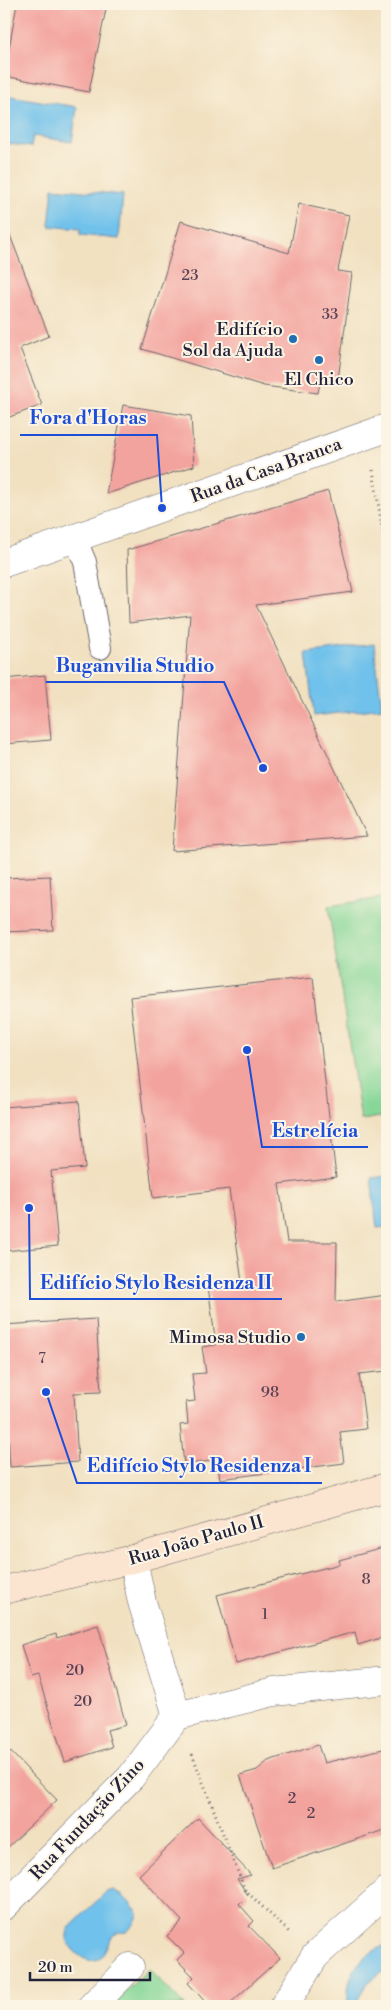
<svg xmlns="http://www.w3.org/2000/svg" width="391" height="2010" viewBox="0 0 391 2010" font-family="'Libre Bodoni',serif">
	<rect width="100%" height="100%" fill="#fcf5e5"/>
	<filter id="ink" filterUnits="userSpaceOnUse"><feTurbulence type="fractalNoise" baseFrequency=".02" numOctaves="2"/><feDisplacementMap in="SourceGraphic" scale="10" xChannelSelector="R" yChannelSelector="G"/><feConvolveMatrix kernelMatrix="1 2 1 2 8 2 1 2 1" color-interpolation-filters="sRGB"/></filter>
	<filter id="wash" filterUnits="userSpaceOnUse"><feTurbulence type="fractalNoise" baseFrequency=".0096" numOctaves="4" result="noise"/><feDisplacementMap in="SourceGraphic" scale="20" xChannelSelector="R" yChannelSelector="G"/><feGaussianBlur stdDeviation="1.12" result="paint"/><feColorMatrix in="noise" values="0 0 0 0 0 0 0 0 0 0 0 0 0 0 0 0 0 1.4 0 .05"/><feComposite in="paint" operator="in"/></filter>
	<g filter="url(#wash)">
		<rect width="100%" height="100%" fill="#f1e1c1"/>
		<path fill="#87d798" stroke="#547c6a" d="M387,897V1116L361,1120L328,906Z
			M149,1969L185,2006H110Z"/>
		<path fill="#6fc1eb" stroke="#487293" d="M4,95L77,107L72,142L33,136L31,147L4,143Z
			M53,188L123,195L119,239L80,235V229L49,226Z
			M374,644L382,708L314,716L306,653Z
			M387,1176V1227L377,1228L371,1178Z
			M113,1890C124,1895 130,1903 138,1912C137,1921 134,1926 126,1932C121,1933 116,1932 112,1937C108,1941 108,1947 105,1951C96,1969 79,1958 71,1947C66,1940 66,1935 69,1928L106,1892Z
			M387,1944V1970C370,1978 361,1988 356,2006L348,2005C346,1972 358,1958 387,1944Z"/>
		<g id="blocks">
			<path fill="#f3a39e" d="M17,4H107L89,92L4,76Z
				M299,204L349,215L338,271L352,273L338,380L321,377L318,393L264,386L142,349L181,221L289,253Z
				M6,225L49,336L20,348L42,405L4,419V226Z
				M123,405L191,416L194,466L106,494Z
				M328,491L353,592L256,605L367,836L172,851L190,615L129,623L127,550Z
				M45,675L51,740L4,744V679Z
				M50,876L53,930L4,932V878Z
				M313,977L336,1177L279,1184L287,1242H337L336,1302L387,1295V1371L359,1374L366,1429L340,1432L344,1463L220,1479L217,1460L184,1465L180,1425L188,1424L186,1402L195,1401L192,1374L206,1373L202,1347L216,1345L208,1286L242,1282L229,1189L153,1198L130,997Z
				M79,1101L85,1168L51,1171L58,1246L4,1251V1107Z
				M96,1319L101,1392L74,1393L78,1462L10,1467L6,1399H4V1325Z
				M387,1547V1636L358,1645L355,1632L236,1664L217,1595L340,1564L339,1560Z
				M98,1625L126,1725L107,1730L112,1747L65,1762L38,1676L31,1678L21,1645L56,1634L57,1638Z
				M4,1745L57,1800L4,1851Z
				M318,1745L324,1763L387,1748V1829L272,1868L240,1775L257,1770L268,1761Z
				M198,1818L251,1875L237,1879L248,1895L239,1904L254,1921L249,1926L280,1958L227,2006H209L188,1983L194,1977L177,1960L184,1953L167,1936L182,1921L139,1875Z"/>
		</g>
	</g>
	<g filter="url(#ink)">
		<use href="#blocks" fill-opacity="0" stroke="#6a656a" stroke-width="1"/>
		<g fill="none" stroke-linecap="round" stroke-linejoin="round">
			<defs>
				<path id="lane" d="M75,538L85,562L100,648"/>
				<path id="street" d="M4,563L387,428
					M133,1559L142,1602L177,1716
					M177,1716L274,1692L387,1680
					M4,1906L131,1777L177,1716
					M92,2006L130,1967
					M284,2006L315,1956L387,1891"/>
				<path id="secondary" d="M4,1590L133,1559L387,1487"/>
			</defs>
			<use href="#lane" stroke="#6a656a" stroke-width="24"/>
			<use href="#street" stroke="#6a656a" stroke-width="29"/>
			<use href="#secondary" stroke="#6a656a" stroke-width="29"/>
			<path stroke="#6a656a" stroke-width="3" stroke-dasharray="1 4" stroke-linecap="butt" d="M373,470L387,559
				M192,1754L245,1890L290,1933"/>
			<use href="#lane" stroke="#fff" stroke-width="22"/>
			<use href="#street" stroke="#fff" stroke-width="28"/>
			<use href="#secondary" stroke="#fce5d0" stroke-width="28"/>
		</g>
	</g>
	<g fill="#1f6fb2" stroke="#fcf5e5" stroke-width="2">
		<circle cx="293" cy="339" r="5"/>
		<circle cx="319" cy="360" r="5"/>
		<circle cx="301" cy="1337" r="5"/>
	</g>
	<g text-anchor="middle" stroke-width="4" stroke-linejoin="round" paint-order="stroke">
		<g font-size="15" fill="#564254">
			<text x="190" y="280">23</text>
			<text x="330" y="319">33</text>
			<text x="42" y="1363">7</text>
			<text x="270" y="1397">98</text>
			<text x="366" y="1584">8</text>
			<text x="265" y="1619">1</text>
			<text x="75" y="1675">20</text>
			<text x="83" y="1706">20</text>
			<text x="292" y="1803">2</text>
			<text x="311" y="1818">2</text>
		</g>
		<g font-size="18" fill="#22223b" stroke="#fcf5e5" text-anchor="end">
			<text x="283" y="335">Edifício<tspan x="283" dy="21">Sol da Ajuda</tspan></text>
			<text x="319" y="385" text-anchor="middle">El Chico</text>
			<text x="291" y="1343">Mimosa Studio</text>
		</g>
		<g font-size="18" fill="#22223b" stroke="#fcf5e5">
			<text transform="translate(266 470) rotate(-20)" y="6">Rua da Casa Branca</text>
			<text transform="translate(196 1540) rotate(-16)" y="6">Rua João Paulo II</text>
			<text transform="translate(87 1819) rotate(-47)" y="6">Rua Fundação Zino</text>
		</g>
	</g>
	<path fill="none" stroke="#1d4ed8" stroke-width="2" d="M162 508L157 435H20M263 768L224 682H46M247 1050L262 1147H368M29 1208L30 1299H282M46 1392L77 1483H322"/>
	<g fill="#1d4ed8" stroke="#fcf5e5" stroke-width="2">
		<circle cx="162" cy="508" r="5"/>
		<circle cx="263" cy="768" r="5"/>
		<circle cx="247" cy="1050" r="5"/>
		<circle cx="29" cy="1208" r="5"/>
		<circle cx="46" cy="1392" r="5"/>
	</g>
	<g font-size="19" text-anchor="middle" font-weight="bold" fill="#1d4ed8" stroke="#fcf5e5" stroke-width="4" stroke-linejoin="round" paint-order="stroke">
		<text x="88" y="424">Fora d'Horas</text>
		<text x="135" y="672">Buganvilia Studio</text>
		<text x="315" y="1137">Estrelícia</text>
		<text x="156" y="1289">Edifício Stylo Residenza II</text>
		<text x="199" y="1472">Edifício Stylo Residenza I</text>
	</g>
	<rect width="391" height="2010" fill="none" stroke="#fcf5e5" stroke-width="20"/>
	<path d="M30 1972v8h120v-8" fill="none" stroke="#22223b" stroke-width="2.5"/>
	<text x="38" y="1972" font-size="15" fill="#22223b" stroke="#fcf5e5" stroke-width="4" paint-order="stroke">20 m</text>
</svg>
